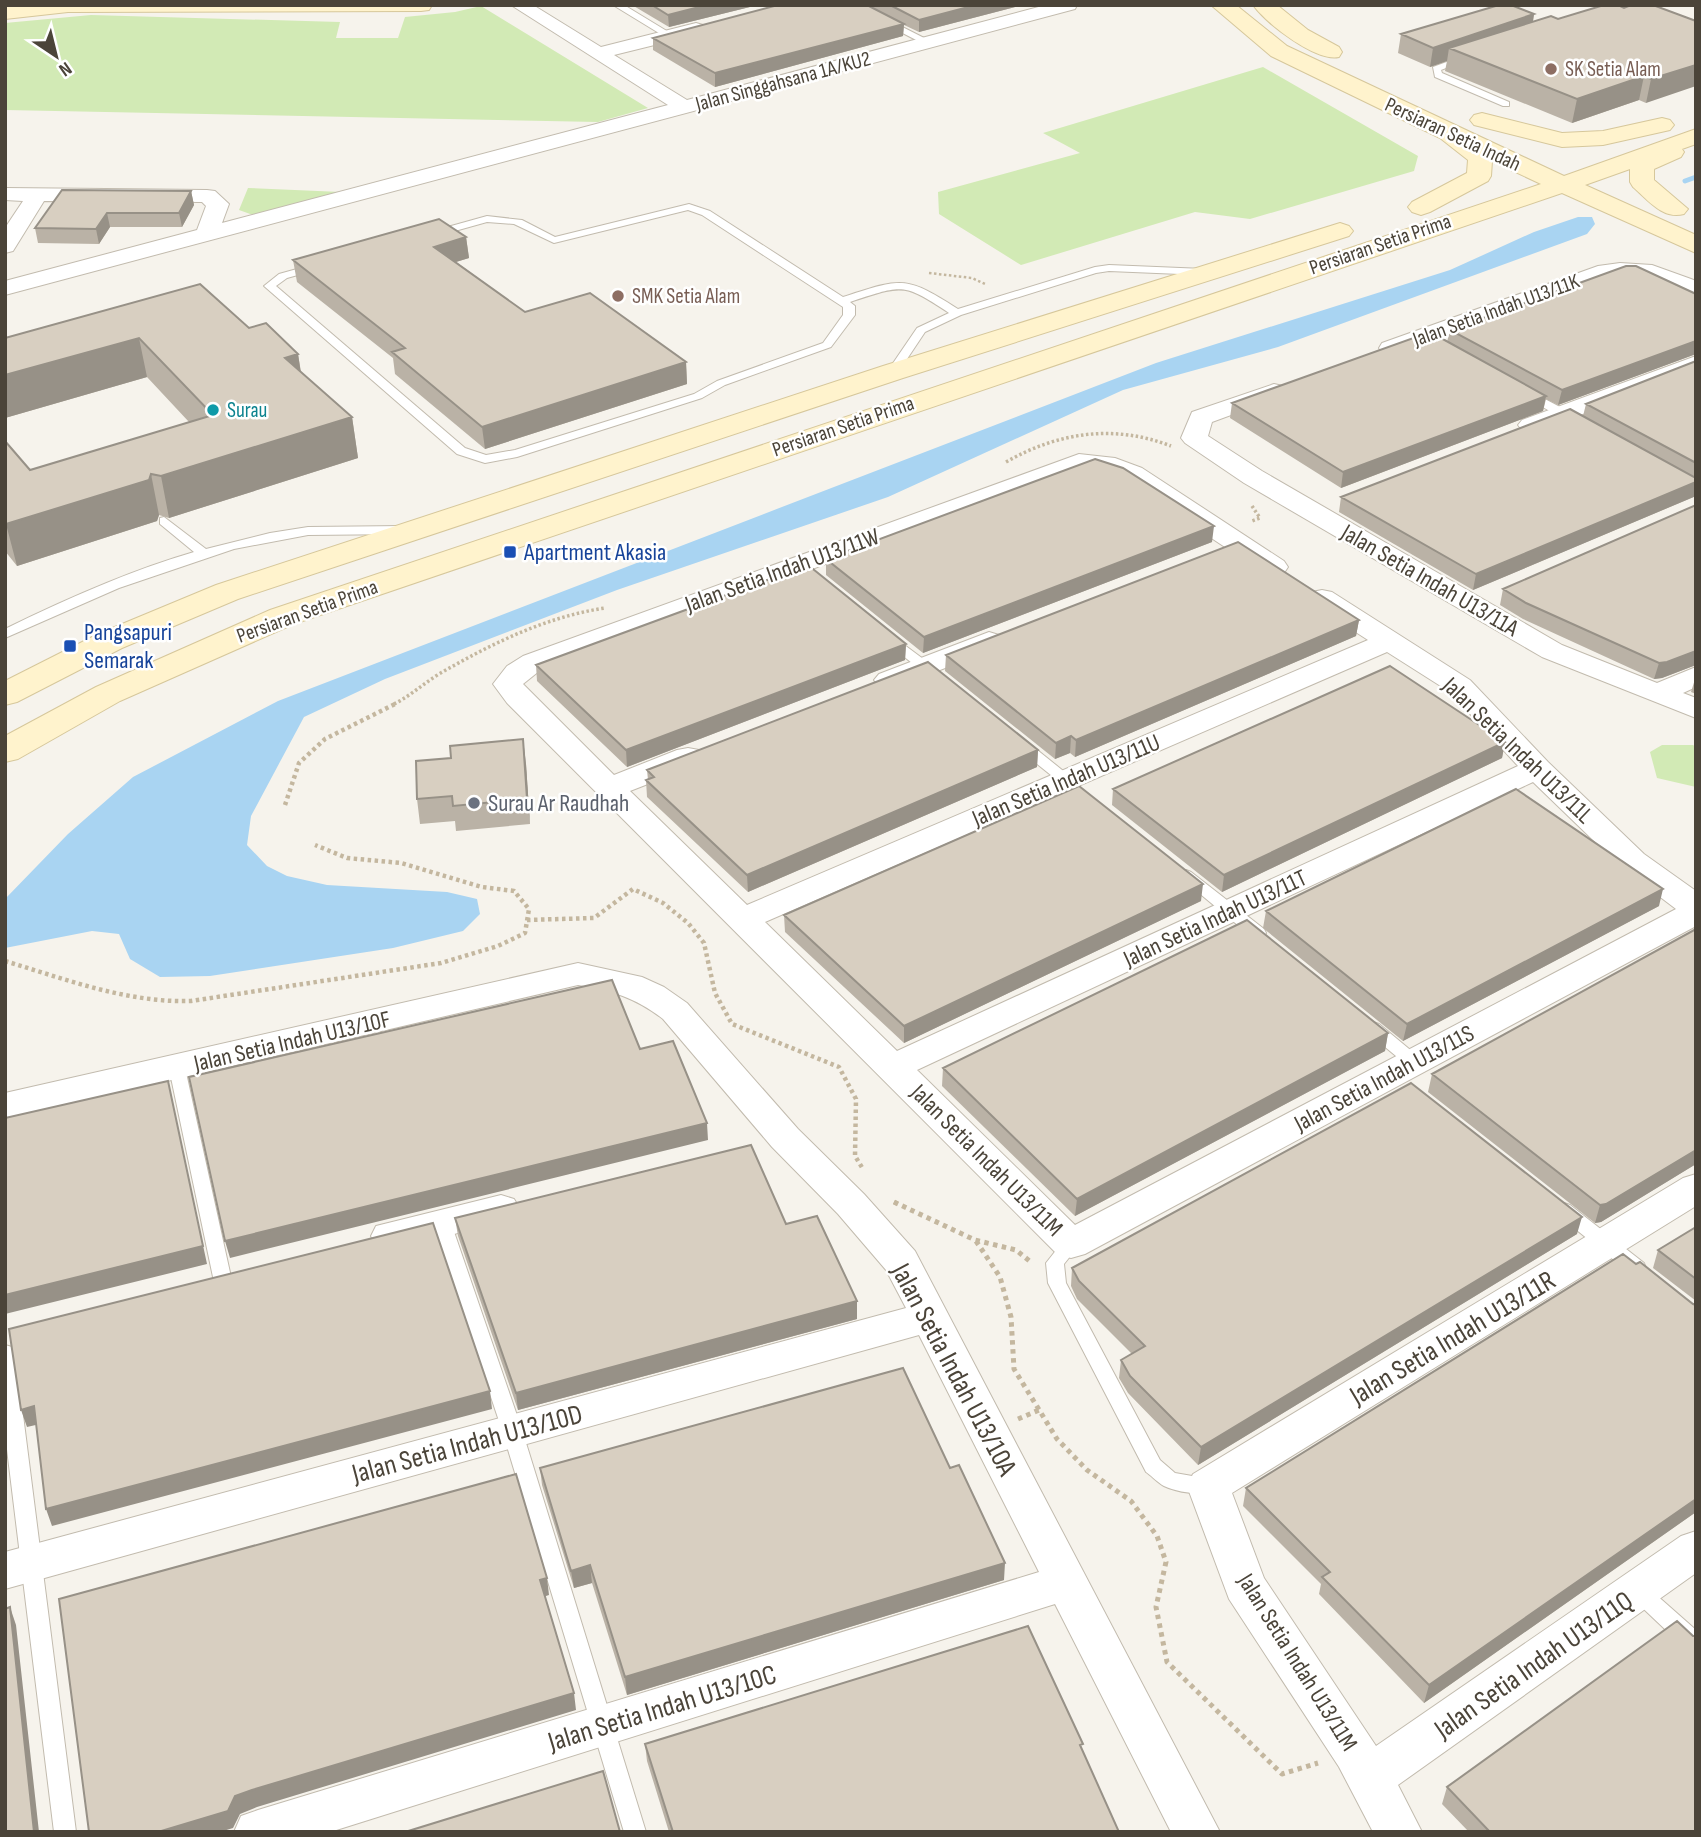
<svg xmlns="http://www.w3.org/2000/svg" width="1701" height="1837" viewBox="0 0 1701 1837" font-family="'Sofia Sans Condensed',sans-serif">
	<rect width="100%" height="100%" fill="#f6f3ec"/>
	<path fill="#d2eab5" d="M481,6L648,108L598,122L5,110V23L91,15L340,22L336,38H398L405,17L455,12Z
		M1263,67L1418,156L1414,171L1250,219L1195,212L1021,265L939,214L938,192L1080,153L1043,133Z
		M248,188L341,192L253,215L239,210Z
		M1662,745H1693L1696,747V787L1657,778L1650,752Z"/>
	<path fill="#a9d4f2" d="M1578,217H1592L1595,224L1587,234L1278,347L1123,390L888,497L617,590L385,679L304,717L251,816L247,845L267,866L287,876L327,885L447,892L477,899L480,914L463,931L393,948L210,976L160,977L130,959L119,934L92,931L5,948V899L68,834L133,777L278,701L1156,363L1450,270L1534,232Z"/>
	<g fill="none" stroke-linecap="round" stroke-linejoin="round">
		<path stroke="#a9d4f2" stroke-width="5" d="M1685,181L1696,177"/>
		<defs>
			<path id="lane" d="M613,5H624L675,36L667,38Z
				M848,5H859L932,42L924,44Z
				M1463,56L1471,58L1441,70L1442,73L1509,102V106H1503L1435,77L1433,67Z
				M689,204L710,211L843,297C902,278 905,275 958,309L1095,267L1109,265L1204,269L1209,272L1204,275L1109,271L1096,273L961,315L925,332L897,374L893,375L887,372L917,328L949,313C902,282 903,285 850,302L855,306V315L831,347L725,385L702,398L517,457L485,463L457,454L264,286L279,274L487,216L522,220L555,237ZM688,210L702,215L843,307V315L823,343L717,381L694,394L515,450L486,455L465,448L276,286L287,278L487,222L514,224L554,243Z
				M1526,389L1575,415L1577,418L1571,422L1567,421L1522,395V391Z
				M164,517L206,549L270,533L308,527L404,526L410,530L404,534L308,535L234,549L119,588L5,638V629C66,599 129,571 194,552L160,524V518Z
				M891,635L938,670L940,673L938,676H928L886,642L884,639Z
				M1021,740L1026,741L1077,782L1079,785L1077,788H1067L1016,747L1014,744Z
				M1186,870L1191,872L1264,929L1266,933L1264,937H1252L1181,878L1178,875L1181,872Z
				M1373,1022L1379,1024L1420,1058L1422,1062L1420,1066H1408L1367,1032L1365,1028Z
				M177,1062L183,1064L185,1068L231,1277L229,1282L222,1284L215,1282L213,1277L169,1068L171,1064Z
				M1564,1203L1570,1205L1644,1263L1646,1268L1644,1273L1637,1275L1630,1273L1558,1215L1555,1210L1558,1205Z
				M442,1216L448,1218L451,1223L522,1430L646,1832H624L502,1430L433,1223L436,1218Z
				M1071,1237L1077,1239L1080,1244L1064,1264L1066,1283L1160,1460L1175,1473L1215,1480L1218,1486L1215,1492C1203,1496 1176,1492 1164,1486C1158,1483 1152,1476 1146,1472L1048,1283L1046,1263L1065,1239Z
				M5,1345L12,1347L15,1352L76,1832H54L5,1433Z
				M1638,1582L1645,1585L1696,1630V1653L1688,1651L1631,1597L1628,1591L1631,1585Z"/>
			<path id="street" d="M511,5H533L601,47L696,23L703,25L705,29L703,33L614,55L687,100L1046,5H1077L1075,9L5,295V281L197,230L206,206L202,202L44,201L13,251L5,253V228L23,201L5,200V188L207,190L215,191L229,204L222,223L668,105Z
				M1620,263L1652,265L1691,279L1696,281V297L1648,278H1609L1400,353L1391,355L1382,353L1379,348L1382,343L1598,266Z
				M1696,356V372L1540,430L1531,433L1522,430L1518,425L1522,420Z
				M1274,384L1283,386L1286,391L1283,396L1212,422L1208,436L1262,471L1562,645L1657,683L1696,667V687L1683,693L1696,698V718L1542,657L1244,483L1185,443L1181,438L1192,412Z
				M1079,454L1115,458L1142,468L1284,561L1288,567L1284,573L1274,575L1264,573L1124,480L1110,473L1081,470L543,668L523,684L614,775L677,750L688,748L699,750L703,757L699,764L630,791L747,905L1368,640L1312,604L1308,598L1312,592L1322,590L1332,592L1470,680L1548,762L1644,854L1696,891V926L1085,1254L1071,1258L1057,1254L507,703L493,684L507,666L523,656ZM1387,652L1450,692L1518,766L897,1051L765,922ZM1533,782L1622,868L1676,909L1075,1225L917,1070Z
				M989,632L999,635L1003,641L999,647L899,686L889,689L879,686L874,680L879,674Z
				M578,963L642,977L664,987L687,1003L798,1129L864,1194L915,1251L1220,1832H1171L1055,1604L330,1832H234L241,1816L258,1810L1039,1572L919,1335L5,1589V1552L906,1308L886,1270L838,1214L772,1147L663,1019C636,998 611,990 578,985L5,1119V1093Z
				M1696,1174V1206L1232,1493L1264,1578L1376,1746L1681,1536L1696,1531V1573L1398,1785L1422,1832H1373L1339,1767L1229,1599L1187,1486L1193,1474L1683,1178Z
				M501,1195L514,1199L520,1209L514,1219L390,1250L376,1246L371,1236L376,1226Z"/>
			<path id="secondary" d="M16,5H432L429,10L421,11L68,12L5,19V6Z
				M1211,5H1236L1287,46L1564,176L1696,129V144L1682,149L1684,152L1681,157L1654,169V180L1688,209L1684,214C1663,220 1648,200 1633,187L1630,182V169L1585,185L1696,235V253L1562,193L294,624L120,701L18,759L5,762V736L96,687L270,610L1541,184L1492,161L1491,176L1488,181L1430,212L1421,215L1412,212L1408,207L1412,202L1467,173L1468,160L1440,138L1271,56Z
				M1253,5H1277L1308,30L1339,47L1342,52L1339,57C1316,62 1267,24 1253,5Z
				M1482,113L1562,133L1603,131L1662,118L1670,120L1674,125L1670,130L1603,145L1562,147L1474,125L1470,120L1474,115Z
				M1340,223L1349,226L1353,231L1349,236L903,378L238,599L122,648L17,702L5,705V681L98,634L216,585L883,366Z"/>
		</defs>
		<use href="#lane" stroke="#c2bbae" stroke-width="2"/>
		<use href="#street" stroke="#c2bbae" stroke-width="2"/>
		<use href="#secondary" stroke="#d6c79b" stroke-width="2"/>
		<path stroke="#c4b79f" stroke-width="2.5" stroke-dasharray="2.5 2.5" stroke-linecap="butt" d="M929,273L972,278L985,284"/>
		<path stroke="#c4b79f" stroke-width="3.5" stroke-dasharray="2.5 2.5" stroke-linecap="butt" d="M1006,462C1059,432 1114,424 1171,446
			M1252,506L1260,518L1252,521
			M394,704C410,696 423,684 439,674C491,644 545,617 605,608"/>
		<path stroke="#c4b79f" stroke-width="4.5" stroke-dasharray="3.5 3.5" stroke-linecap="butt" d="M285,805L299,763L325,739L397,703
			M527,920L594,918L633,889L663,903L688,923L704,943L715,993L732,1024L839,1067L856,1099L855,1156L863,1169
			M5,961C65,979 127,1003 191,1001L441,963L498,946L525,933L529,909L514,891L482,887L401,863L347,858L315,845
			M894,1202L898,1204"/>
		<path stroke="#c4b79f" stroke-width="5" stroke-dasharray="4.5 4.5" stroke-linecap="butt" d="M894,1202L975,1240L1016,1250L1032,1263
			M976,1241L1000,1277L1011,1317L1014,1369L1057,1439L1087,1470L1131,1501L1157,1536L1166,1562L1156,1607L1167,1662L1282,1774L1318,1763
			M1018,1419L1039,1410"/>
		<use href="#lane" fill="#fff" fill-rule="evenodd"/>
		<use href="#street" fill="#fff" fill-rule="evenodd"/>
		<use href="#secondary" fill="#fff3cd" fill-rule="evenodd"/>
	</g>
	<path fill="#bab2a6" d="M632,5H758L669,27Z
		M778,5H1023L919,32L904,25L903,36L715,87L653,50V38Z
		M1624,8L1696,21L1646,103L1639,100L1572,123L1445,71L1447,61L1430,67L1398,53L1401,34L1534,14L1533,22L1558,19Z
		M191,191L194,205L182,227H110L99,244L38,243L35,228Z
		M466,237L469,258L456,262L525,312L686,362L687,384L485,449L395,374L393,358L297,282L293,260Z
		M200,284L249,328L298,354L301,372L352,417L358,458L169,518L159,515L157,521L17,566L5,551V441L30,470L189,422L147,377L5,418Z
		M1696,294V354L1558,405L1546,399L1543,411L1341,488L1230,418L1232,403L1447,342L1450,330Z
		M1696,361V496L1473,590L1339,512L1341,497L1583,416L1586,404Z
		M1696,505V665L1662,678L1654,679L1523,619L1500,605L1503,589Z
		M1212,542L923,653L826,575V559Z
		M1359,620L1356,636L1075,757L1070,753L1055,759L945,671L946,655Z
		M906,644L905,660L627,767L537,681L536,665Z
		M1696,676V694L1691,692Z
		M1505,742L1502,758L1222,892L1112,805L1113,789Z
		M1038,750L1037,767L748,892L647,797L646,780H648L647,770Z
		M526,764L530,824L456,831L455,821L420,824L417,799Z
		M1201,901L904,1043L785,932L784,915Z
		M1659,906L1403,1041L1263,928L1266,911Z
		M1696,929V1164L1601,1222L1595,1223L1428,1092L1432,1074Z
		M1388,1033L1385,1051L1075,1216L942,1086L943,1068Z
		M455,1218L786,1224L857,1301V1319L518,1410L458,1236Z
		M1696,1227V1301L1653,1268L1658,1250Z
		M1577,1234L1198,1465L1128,1393L1119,1378L1121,1360L1132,1354L1077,1299L1071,1286L1072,1268Z
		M1636,1264L1693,1304L1696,1305V1512L1424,1703L1319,1594L1321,1584L1243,1506L1246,1488Z
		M540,1468H950L1004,1580L627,1695L592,1583L574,1588L542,1485Z
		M1693,1636L1696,1832H1469L1442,1804L1447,1787Z
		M645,1744L1082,1751L1119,1832H669L647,1761Z"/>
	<path fill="#979187" d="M707,5H758L669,27L668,15Z
		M976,5H1023L919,32V20Z
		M1534,14L1531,33L1449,48L1447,61L1430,67L1433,48Z
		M904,24L903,36L715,87V73Z
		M1696,65V86L1646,103L1651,79Z
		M1644,76L1639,100L1572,123L1577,99Z
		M191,191L194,205L182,227L179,213Z
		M107,213L110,227L99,244L96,229Z
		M466,237L469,258L436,268L434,247Z
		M139,338L147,377L5,418V375Z
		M1696,341V354L1558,405L1562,390Z
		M298,354L304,394L285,358Z
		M686,362L687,384L485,449L482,427Z
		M1546,396L1543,411L1341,488L1343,472Z
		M352,417L358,458L169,518L161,476Z
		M151,474L159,515L157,521L17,566L6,524Z
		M1696,482V496L1473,590L1476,574Z
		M1214,526L1212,542L923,653L924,637Z
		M1359,620L1356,636L1075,757L1076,740Z
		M906,644L905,660L627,767L626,750Z
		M1696,651V665L1662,678L1654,679L1659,663Z
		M1071,736L1070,753L1055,759L1056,743Z
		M523,739L526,764L530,824L527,799Z
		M1505,742L1502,758L1222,892L1224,875Z
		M1038,750L1037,767L748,892L747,875Z
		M1203,884L1201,901L904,1043V1026Z
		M1663,889L1659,906L1403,1041L1407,1024Z
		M1388,1033L1385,1051L1075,1216L1077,1199Z
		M168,1081L207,1264L5,1314V1295Z
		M707,1123L708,1140L230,1258L225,1241Z
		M1696,1150V1164L1601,1222L1595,1223L1600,1205Z
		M1582,1217L1577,1234L1198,1465L1201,1447Z
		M857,1301V1319L518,1410L516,1393Z
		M490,1391L492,1409L52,1526L46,1509Z
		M34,1406L40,1424L27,1427L21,1410Z
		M1696,1499V1512L1424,1703L1429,1685Z
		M1005,1563L1004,1580L627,1695L625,1677Z
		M590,1565L592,1583L574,1588L571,1571Z
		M547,1578L549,1595L543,1597L540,1580Z
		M10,1607L16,1625L39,1832H34Z
		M574,1693L576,1710L257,1807L240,1814L233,1828L220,1832H158L235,1796L252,1790Z"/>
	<path fill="#d8cfc1" stroke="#979187" stroke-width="2" d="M652,5H707L668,15Z
		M778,5H867L904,24L715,73L653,38Z
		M890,5H976L919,20Z
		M1499,5H1511L1534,14L1433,48L1401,34Z
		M1604,5H1618L1624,8L1631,5H1653L1696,21V65L1651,79L1644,76L1577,99L1449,48L1551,16L1558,19Z
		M62,190L191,191L179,213H107L96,229L35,228Z
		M439,219L466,237L434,247L525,312L590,293L686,362L482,427L392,352L405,348L293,260Z
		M1626,266H1636L1696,294V341L1562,390L1450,330Z
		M200,284L249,328L266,323L298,354L285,358L352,417L161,476L151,474L149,480L6,524L5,522V441L30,470L213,415L139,338L5,375V338Z
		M1430,332L1546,396L1343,472L1232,403Z
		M1696,361V463L1586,404Z
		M1570,409L1696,478V482L1476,574L1341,497Z
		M1095,459L1123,468L1214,526L924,637L826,559Z
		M1696,505V651L1667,662L1659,663L1526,603L1503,589Z
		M1238,542L1359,620L1076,740L1071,736L1056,743L946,655Z
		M808,565L906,644L626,750L536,665Z
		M928,662L1038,750L747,875L646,780L654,777L647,770Z
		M1390,666L1505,742L1224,875L1113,789Z
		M523,739L527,799L453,806L452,796L417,799L416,761L451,758L450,746Z
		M1079,786L1203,884L904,1026L784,915Z
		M1516,789L1663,889L1407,1024L1266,911Z
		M1247,920L1388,1033L1077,1199L943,1068Z
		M1696,929V1150L1606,1204L1600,1205L1432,1074Z
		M612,980L640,1049L673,1041L707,1123L225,1241L189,1077Z
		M168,1081L203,1246L5,1295V1118Z
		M1411,1083L1582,1217L1201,1447L1130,1376L1121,1360L1145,1346L1079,1281L1072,1268Z
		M751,1145L786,1224L817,1216L857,1301L516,1393L455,1218Z
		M433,1223L490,1391L46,1509L34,1406L21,1410L9,1329Z
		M1696,1227V1279L1658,1250Z
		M1623,1254L1636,1264L1640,1262L1693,1304L1696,1305V1499L1429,1685L1322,1577L1330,1572L1246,1488Z
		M903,1368L950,1468L959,1465L1005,1563L625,1677L590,1565L571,1571L540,1468Z
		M516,1474L547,1578L540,1580L574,1693L252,1790L235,1796L228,1811L158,1832H89L59,1599Z
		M10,1607L34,1832H5V1609Z
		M1677,1621L1693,1636H1696V1832H1490L1447,1787Z
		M1028,1626L1083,1744L1080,1745L1119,1832H673L645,1744Z
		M603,1771L620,1832H405Z"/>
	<g fill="#8d6e63" stroke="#fff" stroke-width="2.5">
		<circle cx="1551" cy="69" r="7"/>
		<circle cx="618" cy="296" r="7"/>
	</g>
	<circle fill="#0f9aa8" stroke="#fff" stroke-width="2.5" cx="213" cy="410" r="7"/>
	<g fill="#1a4fb4" stroke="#fff" stroke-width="2.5">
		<rect x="503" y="545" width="14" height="14" rx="3.5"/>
		<rect x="63" y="639" width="14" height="14" rx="3.5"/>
	</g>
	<circle fill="#6b7280" stroke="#fff" stroke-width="2.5" cx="474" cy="803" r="7"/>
	<g text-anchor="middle" stroke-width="5" stroke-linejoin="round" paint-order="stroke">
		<g font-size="21" fill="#785e54" stroke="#fff" text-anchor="start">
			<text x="1565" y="76">SK Setia Alam</text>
			<text x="632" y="303">SMK Setia Alam</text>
		</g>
		<g font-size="21" fill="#4b4439" stroke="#fff">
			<text transform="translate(783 81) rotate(-15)" y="7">Jalan Singgahsana 1A/KU2</text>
			<text transform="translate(1453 134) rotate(25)" y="7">Persiaran Setia Indah</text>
			<text transform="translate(1380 244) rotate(-19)" y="7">Persiaran Setia Prima</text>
			<text transform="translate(1496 310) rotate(-20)" y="7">Jalan Setia Indah U13/11K</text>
			<text transform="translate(843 426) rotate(-19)" y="7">Persiaran Setia Prima</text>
			<text transform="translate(307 611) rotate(-20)" y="7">Persiaran Setia Prima</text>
		</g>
		<g font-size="21" fill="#0d838f" stroke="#fff" text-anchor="start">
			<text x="227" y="417">Surau</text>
		</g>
		<g font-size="24" fill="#164399" stroke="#fff" text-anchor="start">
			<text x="524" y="560">Apartment Akasia</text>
			<text x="84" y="640">Pangsapuri<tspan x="84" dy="28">Semarak</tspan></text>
		</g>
		<g font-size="24" fill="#4b4439" stroke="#fff">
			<text transform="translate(782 570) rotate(-20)" y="8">Jalan Setia Indah U13/11W</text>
			<text transform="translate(1430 580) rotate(30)" y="8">Jalan Setia Indah U13/11A</text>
			<text transform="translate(1518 750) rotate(44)" y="8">Jalan Setia Indah U13/11L</text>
			<text transform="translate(1066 780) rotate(-23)" y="8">Jalan Setia Indah U13/11U</text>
			<text transform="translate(1215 918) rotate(-25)" y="8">Jalan Setia Indah U13/11T</text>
			<text transform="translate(292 1041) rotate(-13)" y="8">Jalan Setia Indah U13/10F</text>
			<text transform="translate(1384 1078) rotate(-28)" y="8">Jalan Setia Indah U13/11S</text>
			<text transform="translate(987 1160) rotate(45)" y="8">Jalan Setia Indah U13/11M</text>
			<text transform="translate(1298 1662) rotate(58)" y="8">Jalan Setia Indah U13/11M</text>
		</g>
		<g font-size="24" fill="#5b616d" stroke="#fff" text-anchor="start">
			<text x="488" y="811">Surau Ar Raudhah</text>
		</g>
		<g font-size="28" fill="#4b4439" stroke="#fff">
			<text transform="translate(1452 1337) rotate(-31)" y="10">Jalan Setia Indah U13/11R</text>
			<text transform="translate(955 1369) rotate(62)" y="10">Jalan Setia Indah U13/10A</text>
			<text transform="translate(467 1443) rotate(-15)" y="10">Jalan Setia Indah U13/10D</text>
			<text transform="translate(1533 1664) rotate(-35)" y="10">Jalan Setia Indah U13/11Q</text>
			<text transform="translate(662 1707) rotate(-17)" y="10">Jalan Setia Indah U13/10C</text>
		</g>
	</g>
	<rect width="1701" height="1837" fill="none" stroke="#4b4439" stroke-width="14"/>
	<g transform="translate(56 56) rotate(145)" stroke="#ffffff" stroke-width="5" paint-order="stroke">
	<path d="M0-5L12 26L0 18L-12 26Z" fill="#4b4439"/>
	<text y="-10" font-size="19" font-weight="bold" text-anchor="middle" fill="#4b4439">N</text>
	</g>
</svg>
